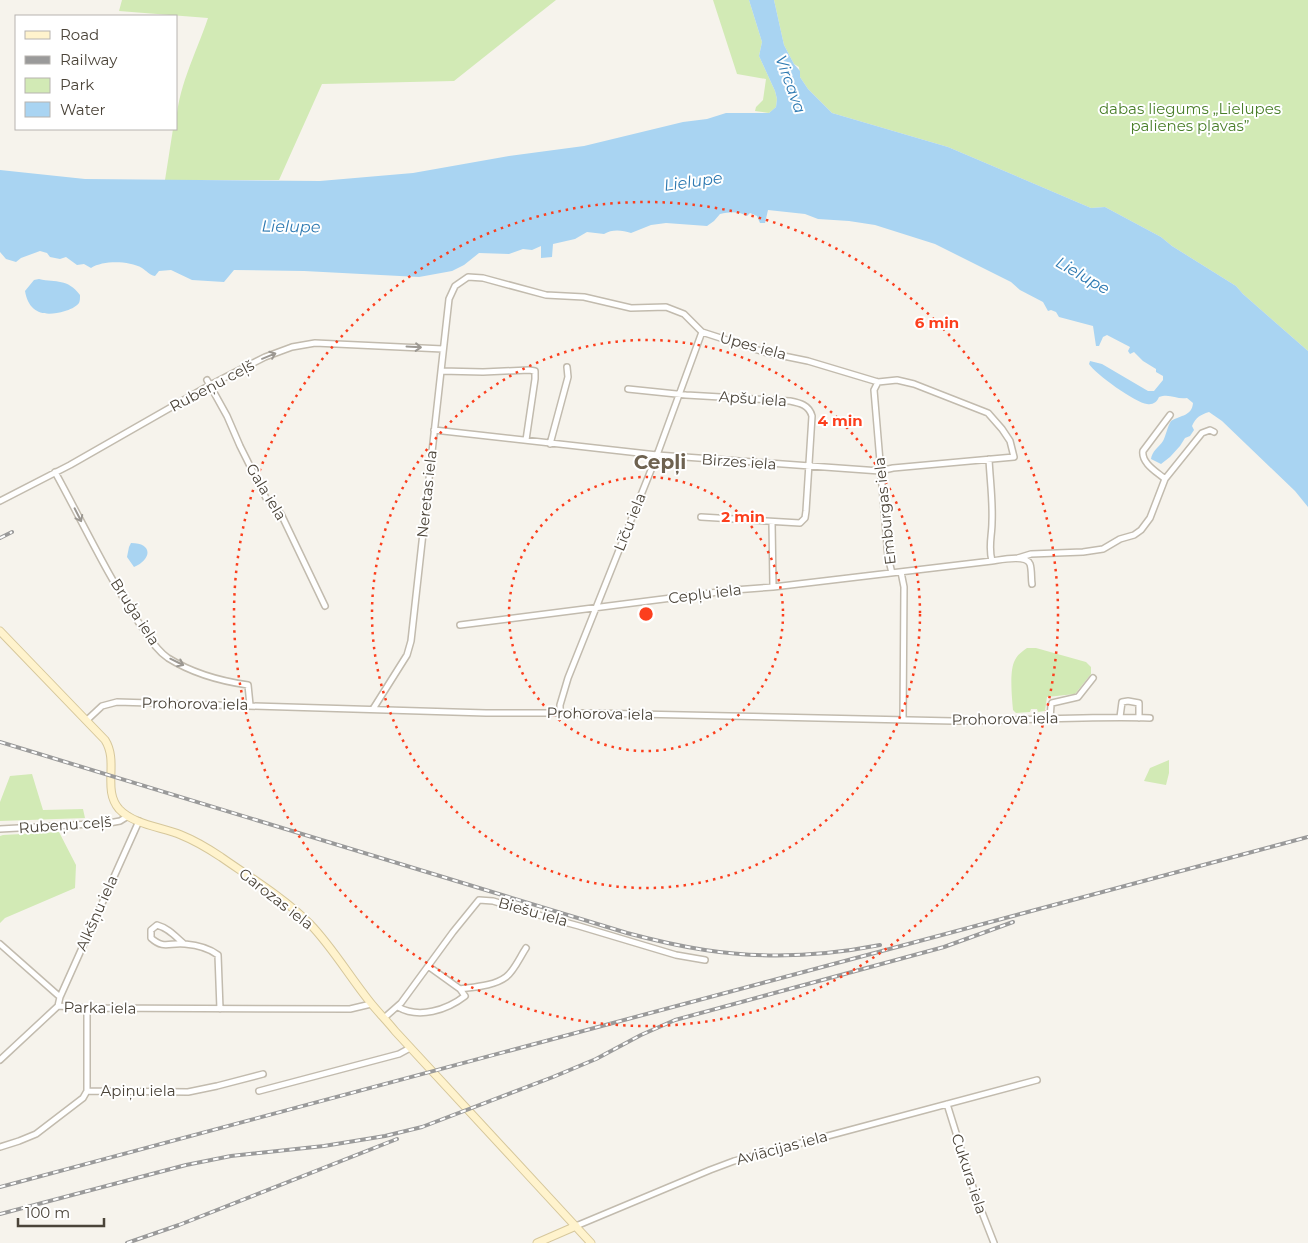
<svg xmlns="http://www.w3.org/2000/svg" width="1308" height="1243" viewBox="0 0 1308 1243" font-family="Montserrat,sans-serif">
	<rect width="100%" height="100%" fill="#f6f3ec"/>
	<path fill="#d2eab5" d="M122,0H556L454,81L322,84L279,180H165L173,129H176C176,90 196,54 208,18L119,11Z
		M713,0H749L762,42L759,56L775,91L777,99L776,107L769,113L755,111L756,107L763,100L766,79L737,74Z
		M774,0H1308V351L1243,294L1236,286L1172,246L1161,237L1105,207L1091,208L948,147L832,113L808,89L800,77L799,67L794,64L784,45Z
		M1027,648H1036L1086,662L1091,667V674L1075,694L1047,697L1045,711L1038,712L1037,709H1031L1030,712L1016,713L1013,710C1012,698 1009,670 1015,660C1017,655 1023,651 1027,648Z
		M1169,760V773L1166,785L1144,781L1150,768Z
		M32,774L43,810L83,809L85,818L0,821V802L10,776Z
		M59,832L76,865L75,888L5,918L0,923V836L3,835Z"/>
	<path fill="#a9d4f2" d="M749,0H774L784,45L794,64L800,71V77L808,89L832,113L948,147L1091,208L1105,207L1161,237L1172,246L1236,286L1243,294L1308,351V507L1295,491L1222,421L1209,412C1200,415 1196,417 1192,426L1194,430L1190,436L1185,438L1180,446L1170,457L1161,464L1151,459C1152,451 1159,447 1163,441C1166,436 1167,427 1171,421C1181,415 1192,416 1193,403L1187,398C1177,400 1170,393 1159,397C1157,402 1153,405 1147,404C1136,403 1095,374 1089,364L1090,361L1102,364L1148,391H1154L1163,380V376L1156,372V369L1143,361L1134,352L1130,354L1128,351L1130,347L1107,335L1103,337L1099,346H1096L1093,326L1059,317L1056,312L1051,310L1048,311L1043,302L1020,290L1011,282L935,244L875,225L849,221L818,219L805,214L768,210L765,223H760L757,216L750,213L747,216C738,211 730,212 720,214L714,221L707,226L666,223L651,225L631,233C622,230 612,229 604,234L587,232L575,239L553,244L552,257L541,258V246L532,250L523,249L509,254L479,253L464,265L452,271L419,277L304,271L234,270L224,282L192,280L171,270L159,271L155,276C149,275 147,271 142,268C129,261 104,260 91,268L84,264L77,265L66,257L60,259L50,257L47,253L40,251L21,258L16,262L6,259L0,252V170L85,179L320,181L413,173L509,156L584,146L683,122L707,119L726,113H769L776,107L777,99L775,91L759,56L762,42Z
		M39,279C57,283 67,278 80,295C80,298 80,301 79,303C76,307 69,310 65,311C45,317 29,314 25,291L34,280Z
		M131,543C153,543 152,559 134,567L127,557L129,547Z"/>
	<g fill="none" stroke-linecap="round" stroke-linejoin="round">
		<defs>
			<path id="minor" d="M441,371L483,372L529,370L535,371V379L526,440
				M207,380L227,416L240,446L266,498L281,514L325,606
				M878,382L874,390L888,557L892,573
				M628,389L686,395L790,401C800,403 809,405 812,416L806,511L805,518L800,523L701,517
				M550,444L568,377L567,367
				M55,472C83,523 108,577 141,626C149,637 156,650 168,658C192,673 220,681 248,685L250,705
				M1165,479C1157,472 1141,463 1143,451L1170,415
				M0,501L70,465L210,385L265,357L292,347L315,343L443,349
				M772,522L773,587
				M1018,558L1031,554L1083,552L1103,549L1120,539L1134,535L1141,530L1150,518L1165,479L1202,433L1210,430L1214,432
				M992,561C1000,560 1026,554 1030,564C1032,570 1031,578 1032,584
				M901,572L904,587L903,720
				M460,625L734,590L773,587L992,561C988,547 992,536 992,522C993,501 990,480 989,459
				M373,709L407,655L411,641L449,299L455,286L468,277L483,278L546,295L584,297L631,308L666,307L684,314L702,332L764,352L808,361L878,382L897,380L914,384L988,413L1002,429L1010,441L1014,457L893,468L880,471L657,455L434,430
				M560,713V705L568,678L657,455L702,332
				M1120,717L1122,702L1128,701L1139,703V718
				M1050,719L1051,705L1052,703L1078,697L1093,678
				M87,720L102,706L117,702L486,713H592L953,721C1019,721 1084,716 1150,718
				M0,829L109,823L120,821L128,816
				M183,943C175,936 168,928 157,925L151,930V938C164,950 170,942 185,944C196,945 209,948 218,955L220,1009
				M0,944L60,997
				M428,966L460,989C474,987 494,986 506,977C514,971 520,957 526,948
				M58,1006L60,997L139,821
				M398,1007C419,1019 447,1010 465,996L460,989
				M384,1018L401,1003L453,932L479,900L493,901L542,916L579,926L676,955L705,960
				M0,1060L58,1006L87,1008L350,1009L371,1004
				M87,1091L188,1092L217,1086L263,1074
				M87,1091V1008
				M259,1091L399,1054L410,1048
				M947,1104L976,1197L994,1243
				M0,1147L19,1141L36,1134L83,1098L87,1091
				M576,1226L710,1170L734,1161L1037,1080"/>
			<path id="secondary" d="M0,631L105,740C119,762 102,789 119,809C134,825 162,827 181,835C196,841 209,849 221,857C251,878 284,898 310,924C333,948 349,976 370,1002C378,1012 387,1021 395,1031L591,1243
				M537,1243L576,1226"/>
		</defs>
		<use href="#minor" stroke="#c2bbae" stroke-width="8"/>
		<use href="#secondary" stroke="#d6c79b" stroke-width="9"/>
		<use href="#minor" stroke="#fff" stroke-width="5"/>
		<use href="#secondary" stroke="#fff3cd" stroke-width="7"/>
		<defs>
			<path id="rail" d="M0,538L12,532
				M0,742L627,933C653,940 679,946 705,950C763,959 824,956 880,945
				M0,1187L1308,837
				M0,1214L186,1165L231,1156L324,1146L385,1136L422,1127L553,1077L596,1059L641,1035L675,1020L944,947L1013,922
				M127,1243L179,1225L397,1139"/>
		</defs>
		<use href="#rail" stroke="#9a9a9a" stroke-width="4"/>
		<use href="#rail" stroke="#fff" stroke-width="2" stroke-dasharray="5.5" stroke-linecap="butt"/>
	</g>
	<defs><path id="oneway-shaft" d="M-6 0H5M1.5-3L5.5 0L1.5 3" fill="none" stroke-width="1.6" stroke-linecap="round" stroke-linejoin="round" transform="scale(1.25)"/></defs>
	<g stroke="#9c9892">
		<use href="#oneway-shaft" transform="translate(414 347) rotate(3)"/>
		<use href="#oneway-shaft" transform="translate(269 356) rotate(-22)"/>
		<use href="#oneway-shaft" transform="translate(78 515) rotate(63)"/>
		<use href="#oneway-shaft" transform="translate(177 662) rotate(26)"/>
	</g>
	<g fill="none" stroke="#fc3f1d" stroke-width="2.5" stroke-dasharray="2.5 5">
		<circle cx="646" cy="614" r="137"/>
		<circle cx="646" cy="614" r="274"/>
		<circle cx="646" cy="614" r="412"/>
	</g>
	<g text-anchor="middle" stroke-width="4" stroke-linejoin="round" paint-order="stroke">
		<g font-size="15" fill="#4a7f2a" stroke="#fff">
			<text x="1190" y="114">dabas liegums „Lielupes<tspan x="1190" dy="17">palienes pļavas”</tspan></text>
		</g>
		<g font-size="15" fill="#4b4439" stroke="#fff">
			<text transform="translate(753 346) rotate(15)" y="5">Upes iela</text>
			<text transform="translate(212 386) rotate(-28)" y="5">Rubeņu ceļš</text>
			<text transform="translate(753 399) rotate(4)" y="5">Apšu iela</text>
			<text transform="translate(739 462) rotate(4)" y="5">Birzes iela</text>
			<text transform="translate(266 492) rotate(59)" y="5">Gala iela</text>
			<text transform="translate(427 494) rotate(-84)" y="5">Neretas iela</text>
			<text transform="translate(885 511) rotate(-96)" y="5">Emburgas iela</text>
			<text transform="translate(630 522) rotate(-68)" y="5">Līču iela</text>
			<text transform="translate(705 594) rotate(-7)" y="5">Cepļu iela</text>
			<text transform="translate(135 612) rotate(57)" y="5">Bruģa iela</text>
			<text transform="translate(195 704) rotate(1)" y="5">Prohorova iela</text>
			<text transform="translate(600 714) rotate(1)" y="5">Prohorova iela</text>
			<text transform="translate(1005 719) rotate(-1)" y="5">Prohorova iela</text>
			<text transform="translate(65 825) rotate(-4)" y="5">Rubeņu ceļš</text>
			<text transform="translate(276 899) rotate(38)" y="5">Garozas iela</text>
			<text transform="translate(533 912) rotate(16)" y="5">Biešu iela</text>
			<text transform="translate(97 913) rotate(-66)" y="5">Alkšņu iela</text>
			<text transform="translate(100 1008) rotate(1)" y="5">Parka iela</text>
			<text x="138" y="1096">Apiņu iela</text>
			<text transform="translate(782 1148) rotate(-15)" y="5">Aviācijas iela</text>
			<text transform="translate(969 1174) rotate(72)" y="5">Cukura iela</text>
		</g>
		<g font-size="16" font-style="italic" fill="#2e7ab2" stroke="#fff">
			<text transform="translate(791 84) rotate(70)" y="6">Vircava</text>
			<text transform="translate(693 181) rotate(-8)" y="6">Lielupe</text>
			<text transform="translate(291 226) rotate(1)" y="6">Lielupe</text>
			<text transform="translate(1083 275) rotate(30)" y="6">Lielupe</text>
		</g>
		<g font-size="20" font-weight="bold" fill="#6e6250" stroke="#fff">
			<text x="660" y="469">Cepļi</text>
		</g>
	</g>
	<circle cx="646" cy="614" r="8" fill="#fc3f1d" stroke="#fff" stroke-width="2.5"/>
	<g font-size="15" text-anchor="middle" font-weight="bold" fill="#fc3f1d" stroke="#fff" stroke-width="4" stroke-linejoin="round" paint-order="stroke">
		<text x="937" y="328">6 min</text>
		<text x="840" y="426">4 min</text>
		<text x="743" y="522">2 min</text>
	</g>
	<rect x="15" y="15" width="162" height="115" fill="#ffffff" stroke="#b7b4b0"/>
	<rect x="25" y="31" width="25" height="8" fill="#fff3cd" stroke="#b7b4b0"/>
	<text x="60" y="40" font-size="15" fill="#4b4439">Road</text>
	<rect x="25" y="56" width="25" height="8" fill="#9a9a9a" stroke="#b7b4b0"/>
	<text x="60" y="65" font-size="15" fill="#4b4439">Railway</text>
	<rect x="25" y="78" width="25" height="15" fill="#d2eab5" stroke="#b7b4b0"/>
	<text x="60" y="90" font-size="15" fill="#4b4439">Park</text>
	<rect x="25" y="102" width="25" height="15" fill="#a9d4f2" stroke="#b7b4b0"/>
	<text x="60" y="115" font-size="15" fill="#4b4439">Water</text>
	<path d="M18 1218v8h86v-8" fill="none" stroke="#4b4439" stroke-width="2.5"/>
	<text x="25" y="1218" font-size="15" fill="#4b4439" stroke="#ffffff" stroke-width="4" paint-order="stroke">100 m</text>
</svg>
